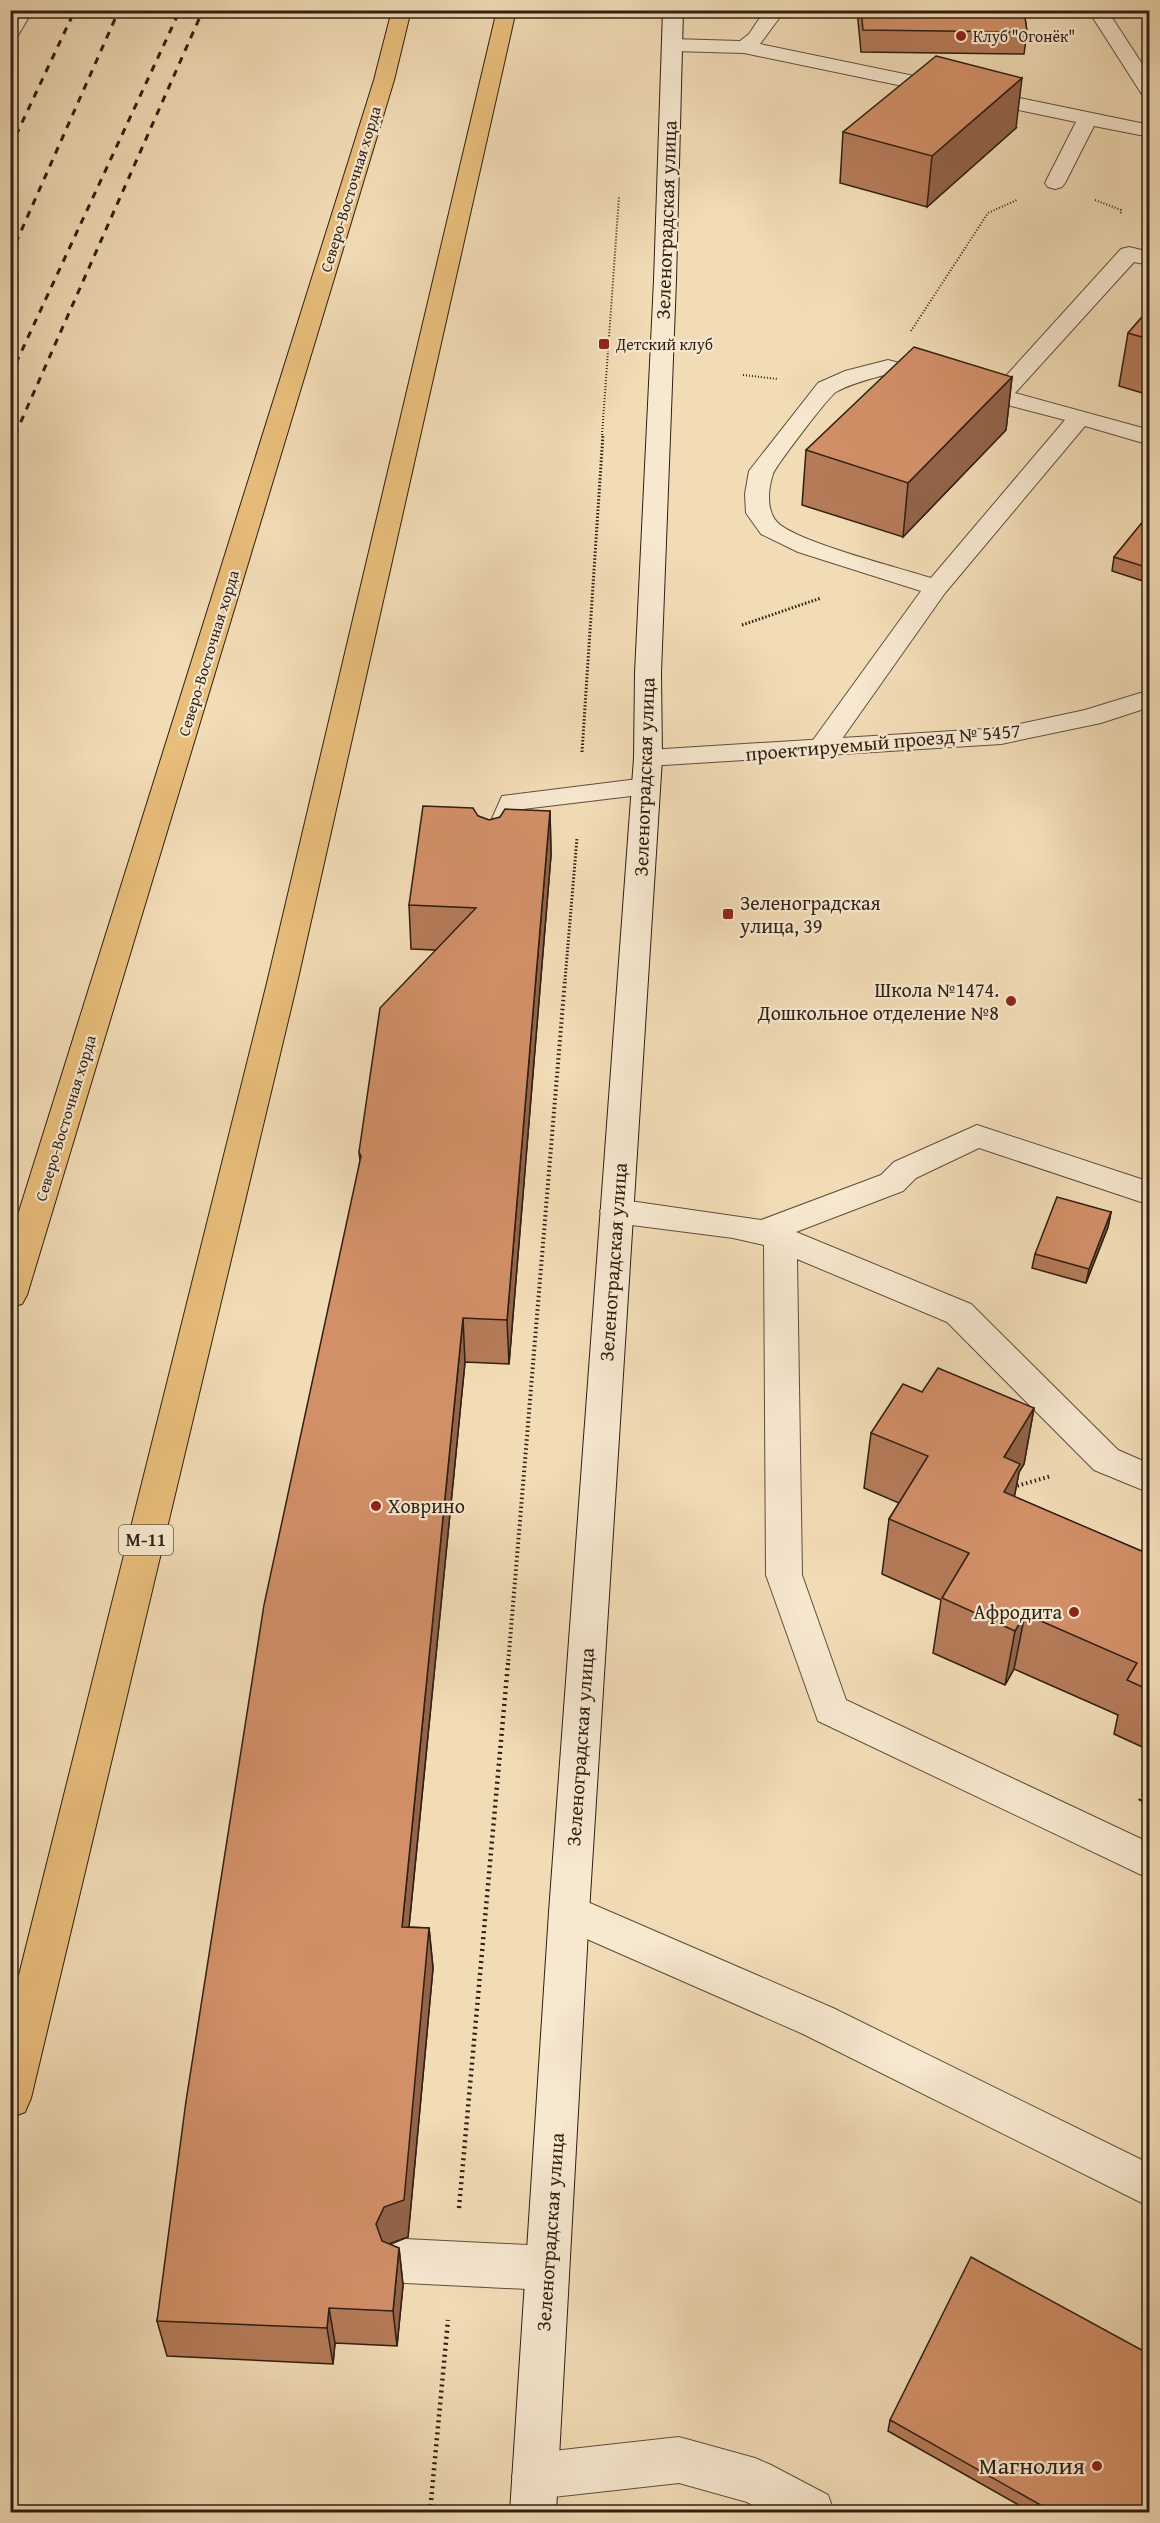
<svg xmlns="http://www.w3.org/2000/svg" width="1160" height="2523" viewBox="0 0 1160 2523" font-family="'Gentium Book Plus',serif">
	<rect width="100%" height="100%" fill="#f2dcb6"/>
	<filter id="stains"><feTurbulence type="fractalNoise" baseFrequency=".00333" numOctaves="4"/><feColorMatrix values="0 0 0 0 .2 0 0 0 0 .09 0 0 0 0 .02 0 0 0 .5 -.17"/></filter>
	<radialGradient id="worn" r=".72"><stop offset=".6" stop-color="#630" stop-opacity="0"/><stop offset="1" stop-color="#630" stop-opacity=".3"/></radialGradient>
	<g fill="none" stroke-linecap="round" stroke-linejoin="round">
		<defs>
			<path id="lane" d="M14,10H33L17,37L10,39V16Z
				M765,10H788L780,17L760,44L1150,125V137L1094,126L1065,183L1062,187L1055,189L1048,187L1045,183L1076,122L744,53L672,51L665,49L662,45L665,41L672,39L740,41L749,34Z
				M1088,10H1107L1150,76V98L1143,96Z
				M1129,247L1150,252V265L1134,262L1015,393L1150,430V445L1085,426L945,593L832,753L822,755L812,753L808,747L921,591L798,552L761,534L746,513L745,494L749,471L818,383L845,371L888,360L995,388L1121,249ZM888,374L1065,420L931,578C900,568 796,542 777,522C766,510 768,489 773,474C775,467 829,396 836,392C852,383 870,379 888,374Z
				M646,778L656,781L660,787L656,793L523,809L502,856L492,859L482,856L478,850L502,796Z
				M977,1125L1150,1182V1205L979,1148L916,1178L903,1191L796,1232L971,1304L1118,1450L1150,1464V1493L1094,1470L947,1322L797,1259L802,1575L846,1700L1150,1843V1879L818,1721L766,1575L764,1245L733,1238L616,1223L605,1219L600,1211L605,1203L616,1199L761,1220L881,1175L894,1162Z
				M569,1894L833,2008L1150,2164V2207L803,2034L555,1925L549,1912L555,1899Z
				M405,2239L547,2246L563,2253L569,2268L563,2283L547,2290L405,2283L389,2276L383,2261L389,2246Z
				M679,2437L755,2458L771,2465L828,2495L834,2512H766L747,2502L679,2483L535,2499L519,2492L512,2476L519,2460L535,2453Z"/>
			<path id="street" d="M1150,690V707L1101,723L1001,744L648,766L638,764L634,758L638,752L648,750L1001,728L1085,710Z"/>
			<path id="secondary" d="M663,10H683L676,280L661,673L662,758L589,1912L556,2512H510L549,1912L634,758L635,673L654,280Z"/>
			<path id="primary" d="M392,10H411L394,80L27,1295L22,1304L10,1307V1240L374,80Z
				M497,10H516L297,983L31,2098L25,2112L10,2118V2011L267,983Z"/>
		</defs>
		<use href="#lane" stroke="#604e3c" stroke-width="2"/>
		<use href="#street" stroke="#604e3c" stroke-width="2"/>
		<use href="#secondary" stroke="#2f1f13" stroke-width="2"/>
		<use href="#primary" stroke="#2f1f13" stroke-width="2"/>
		<path stroke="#2f1f13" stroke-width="2" stroke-dasharray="1 2" stroke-linecap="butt" d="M1095,200L1121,210V214
			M911,331L988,213L1017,200
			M743,375L778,379
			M602,435L619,197"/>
		<path stroke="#2f1f13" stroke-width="3" stroke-dasharray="1.5 2" stroke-linecap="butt" d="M742,625L821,598
			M582,752L603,434
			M565,980L577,838"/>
		<path stroke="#2f1f13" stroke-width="4" stroke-dasharray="1.5 3" stroke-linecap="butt" d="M1013,1487L1051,1476
			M508,1665L565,979"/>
		<path stroke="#2f1f13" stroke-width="4.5" stroke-dasharray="2 4" stroke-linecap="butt" d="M1140,1801L1150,1783
			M459,2208L508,1663
			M430,2512L448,2320"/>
		<use href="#lane" fill="#f7e8d0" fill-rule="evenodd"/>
		<use href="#street" fill="#f7e8d0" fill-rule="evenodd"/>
		<use href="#secondary" fill="#f7e8d0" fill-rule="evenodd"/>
		<use href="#primary" fill="#e9be7b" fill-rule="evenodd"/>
		<path stroke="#2f1f13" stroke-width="3" stroke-dasharray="7 7" stroke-linecap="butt" d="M10,148L75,10
			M10,256L119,10
			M10,376L180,10
			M15,435L203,10"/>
		<path stroke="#2f1f13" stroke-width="4" stroke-dasharray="8 8" stroke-linecap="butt" d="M10,447L16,434"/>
	</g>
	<path fill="#b57b59" stroke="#2f1f13" stroke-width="1.5" d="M857,10H1024L1027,32L1024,54L861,52Z
		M1016,128L927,207L840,183L843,132Z
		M1149,309V395L1119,386L1128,333Z
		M1012,377L1006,430L903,537L802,505L806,450Z
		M1149,514V583L1112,571L1114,557Z
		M550,811L551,855L509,1364L465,1362L409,1927L429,1928L433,1968L408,2237L389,2244L399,2248L403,2285L397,2346L335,2343L333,2364L167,2356L157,2321L360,1161L359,1152L435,950L411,949L409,905L478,816L489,820Z
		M1111,1212L1108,1227L1086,1283L1032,1268L1035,1254Z
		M922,1392L1034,1408L1024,1464L1019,1472L1014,1497L1146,1553L1149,1551V1750L1114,1734L1118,1715L1014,1669L1005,1685L933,1653L941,1600L882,1574L889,1519L899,1503L864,1488L871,1433Z
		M890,2420L1149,2512H1031L888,2431Z"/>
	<path fill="#936449" stroke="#2f1f13" stroke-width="1.5" d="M1022,78L1016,128L927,207L932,156Z
		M1012,377L1006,430L903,537L908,483Z
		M550,811L551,855L509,1364L507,1320Z
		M1111,1212L1108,1227L1086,1283L1089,1269Z
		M463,1318L465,1362L405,1967L402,1927Z
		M1034,1408L1024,1464L1019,1472L1010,1520L994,1548L1004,1457Z
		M1025,1614L1014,1669L1005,1685L1015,1631Z
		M429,1928L433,1968L408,2237L388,2244L381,2260L376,2224L384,2207Z
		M399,2248L403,2285L397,2346L393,2311Z
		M329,2308L335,2343L333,2364L327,2328Z"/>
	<path fill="#d28f68" stroke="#2f1f13" stroke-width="1.5" d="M861,10H1024L1027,32L863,30Z
		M936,56L1022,78L932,156L843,132Z
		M1149,309V339L1128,333Z
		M914,347L1012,377L908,483L806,450Z
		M1149,514V568L1114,557Z
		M423,806L473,808L478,816L489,820L500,817L505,809L550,811L507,1320L463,1318L402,1927L429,1928L404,2200L384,2207L376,2224L382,2241L399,2248L393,2311L329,2308L327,2328L157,2321L186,2101L264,1605L361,1156L359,1152L380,1008L476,908L409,905Z
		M1057,1197L1111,1212L1089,1269L1035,1254Z
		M938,1368L1034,1408L1004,1457L1020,1464L1004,1492L1146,1553L1147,1550L1149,1551V1690L1127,1680L1137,1663L1025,1614L1015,1631L942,1598L969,1553L889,1519L928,1456L871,1433L903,1384L922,1392Z
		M971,2257L1149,2354V2512H1053L890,2420Z"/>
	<g fill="#8f2418" stroke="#f7e8d0" stroke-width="2">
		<circle cx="961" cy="36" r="6"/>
		<rect x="598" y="338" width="12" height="12" rx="3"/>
		<rect x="722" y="908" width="12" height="12" rx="3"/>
		<circle cx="1011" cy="1001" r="6"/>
		<circle cx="376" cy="1506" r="6"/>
		<circle cx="1074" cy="1612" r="6"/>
		<circle cx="1097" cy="2466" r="6"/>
	</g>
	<g text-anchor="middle" stroke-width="4.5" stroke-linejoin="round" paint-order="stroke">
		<g font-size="16" fill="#2f1f13" stroke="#f7e8d0" text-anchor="start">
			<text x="973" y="42">Клуб "Огонёк"</text>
			<text x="616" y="350">Детский клуб</text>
		</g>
		<g font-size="16" fill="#2f1f13" stroke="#f7e8d0">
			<text transform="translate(350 189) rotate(-73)" y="6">Северо-Восточная хорда</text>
			<text transform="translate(208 653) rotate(-73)" y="6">Северо-Восточная хорда</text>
			<text transform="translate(65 1118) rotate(-73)" y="6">Северо-Восточная хорда</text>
		</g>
		<rect fill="#f7e8d0" stroke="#6b5b4c" stroke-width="1.5" x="119" y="1525" width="54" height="30" rx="4.5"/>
		<g font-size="18" font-weight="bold" fill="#2f1f13">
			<text x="146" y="1546">М-11</text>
		</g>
		<g font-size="20" fill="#2f1f13" stroke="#f7e8d0">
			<text transform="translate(666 220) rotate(-88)" y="7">Зеленоградская улица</text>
			<text transform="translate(883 742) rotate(-5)" y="7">проектируемый проезд № 5457</text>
			<text transform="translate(644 777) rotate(-88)" y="7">Зеленоградская улица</text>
			<text transform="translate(613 1262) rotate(-86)" y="7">Зеленоградская улица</text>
			<text transform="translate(580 1747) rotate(-86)" y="7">Зеленоградская улица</text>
			<text transform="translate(550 2232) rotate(-86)" y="7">Зеленоградская улица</text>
		</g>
		<g font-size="20" fill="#2f1f13" stroke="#f7e8d0" text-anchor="start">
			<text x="740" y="910">Зеленоградская<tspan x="740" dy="23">улица, 39</tspan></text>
			<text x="999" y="997" text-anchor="end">Школа №1474.<tspan x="999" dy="23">Дошкольное отделение №8</tspan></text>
			<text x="388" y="1513">Ховрино</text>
			<text x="1062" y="1619" text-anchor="end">Афродита</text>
		</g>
		<g font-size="24" fill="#2f1f13" stroke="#f7e8d0" text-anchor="end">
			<text x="1085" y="2474">Магнолия</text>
		</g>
	</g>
	<rect width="1160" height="2523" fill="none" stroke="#f2dcb6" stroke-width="36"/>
	<rect x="12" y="12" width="1136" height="2499" fill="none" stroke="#2f1f13" stroke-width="3"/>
	<rect x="18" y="18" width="1124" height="2487" fill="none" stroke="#2f1f13" stroke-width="1.5"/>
	<rect width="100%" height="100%" filter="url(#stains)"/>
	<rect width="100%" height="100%" fill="url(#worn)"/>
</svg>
